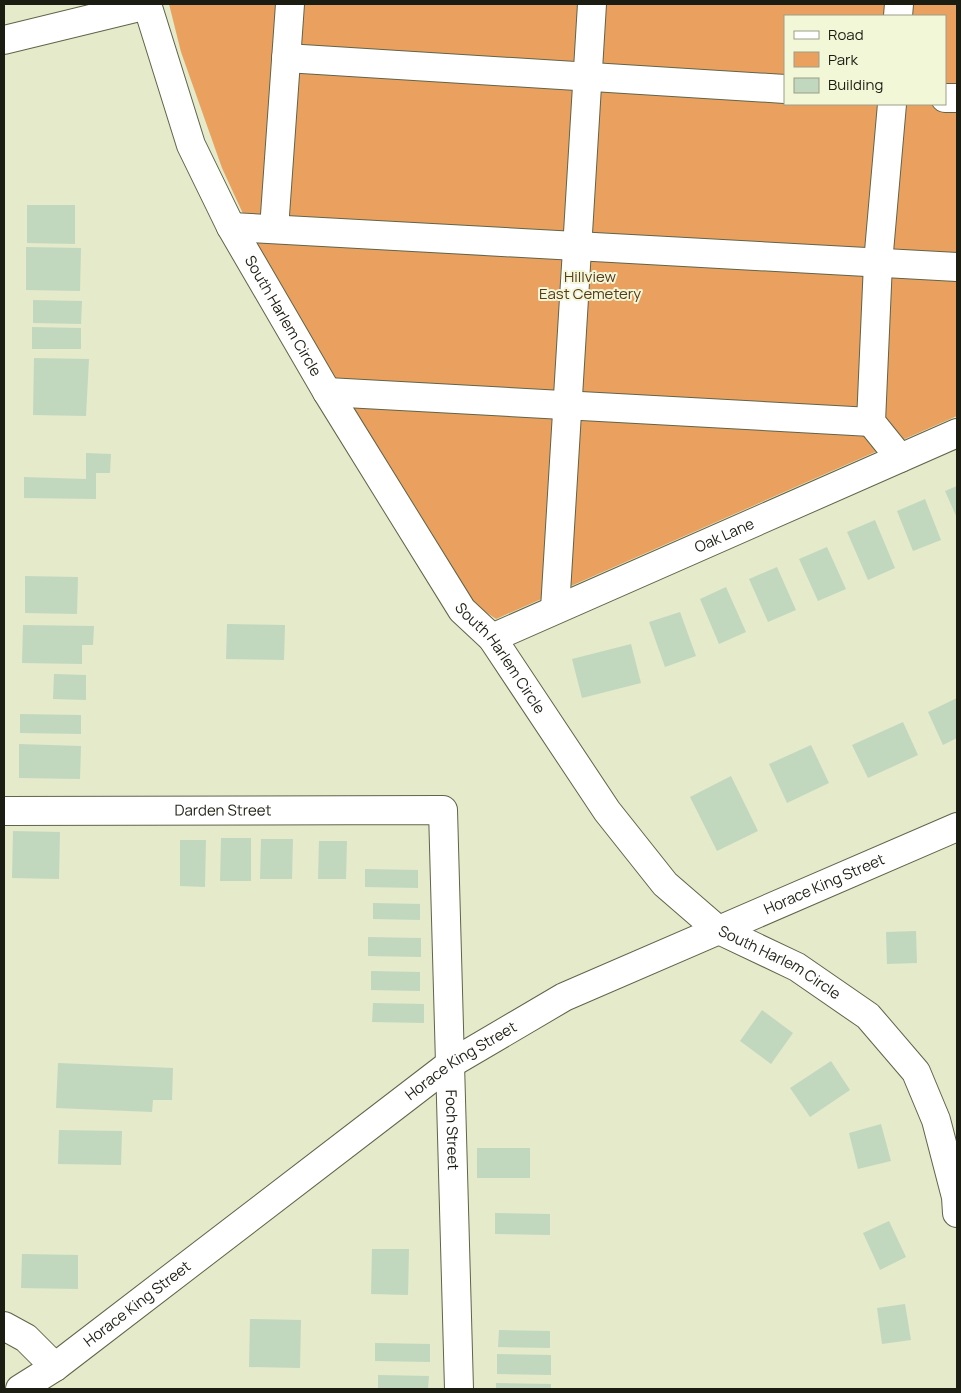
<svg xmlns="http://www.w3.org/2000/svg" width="961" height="1393" viewBox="0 0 961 1393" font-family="Manrope,sans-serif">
	<rect width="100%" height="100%" fill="#e4eaca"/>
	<path fill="#eaa15f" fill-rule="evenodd" d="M169,4H957V416L496,619L474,604L336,381L261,253L222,168L181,52ZM785,16H945V104H785Z"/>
	<path fill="#c1d8bf" d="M27,205H75V244L27,243Z
		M26,247L81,248L80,291L26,290Z
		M33,300L82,301L81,324L33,323Z
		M32,327L81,328V349H32Z
		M34,358L89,359L86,416L33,415Z
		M86,453L111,454L110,473H96V499L24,498V477L86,479Z
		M957,486V518L945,491Z
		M925,499L941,540L913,551L897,511Z
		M875,520L895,568L868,580L847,532Z
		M827,547L846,589L818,601L799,559Z
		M777,567L796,610L768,622L749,579Z
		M25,576L78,577L77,614L25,613Z
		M726,587L746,632L719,644L700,599Z
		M680,612L696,656L665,667L649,622Z
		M227,624L285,625L284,660L226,659Z
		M23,625L94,626L93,645H82V664L22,663Z
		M631,644L641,683L582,698L572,659Z
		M54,674L86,675V700L53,699Z
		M957,698V738L943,745L928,712Z
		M20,714L81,715V734L20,733Z
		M903,722L918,755L868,778L852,745Z
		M19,744L81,746L80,779L19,778Z
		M811,745L829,783L787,803L769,764Z
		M731,776L758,831L717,851L690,797Z
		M13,831L60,832L59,879L12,878Z
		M221,838H251V881H220Z
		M261,839H293L292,879H260Z
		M180,840H206L205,887L180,886Z
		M319,841H347L346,879H318Z
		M365,869L418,870V888L365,887Z
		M373,903L420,904V920L373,919Z
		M916,931L917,963L887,964L886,932Z
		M368,937L421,938V957L368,956Z
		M371,971L420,972V991L371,990Z
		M373,1003L424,1004V1023L372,1022Z
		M762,1010L793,1033L771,1064L740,1041Z
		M831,1061L850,1090L810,1117L790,1088Z
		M58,1063L173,1068L172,1100H153L152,1112L56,1108Z
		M881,1124L891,1161L858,1169L849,1133Z
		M59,1130L122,1131L121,1165L58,1164Z
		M477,1148H530V1178H477Z
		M495,1213L550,1214V1235L495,1234Z
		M889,1221L906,1257L880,1270L863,1233Z
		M372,1249H409L408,1295L371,1294Z
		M22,1254L78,1255V1289L21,1288Z
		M905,1304L911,1340L882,1344L877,1308Z
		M250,1319L301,1320L300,1368L249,1367Z
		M499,1330L550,1331V1348L498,1347Z
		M375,1343L430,1344V1362L375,1361Z
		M497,1354L551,1355V1375L497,1374Z
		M378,1375L429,1376L428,1389H378Z
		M496,1383L551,1384V1389H496Z"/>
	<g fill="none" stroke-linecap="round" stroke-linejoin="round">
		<defs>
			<g id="minor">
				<path id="s1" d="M147,4L191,145L231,227L327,392L462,610L492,638L607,811L665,884L717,929L797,967L868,1016L916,1072L936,1120L956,1197L957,1213"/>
				<path d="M898,16L899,4"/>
				<path d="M4,40L148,5"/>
				<path d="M286,58L785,89"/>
				<path d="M945,98H957"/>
				<path d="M892,104L878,263L871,422L900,458"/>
				<path d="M231,227L957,267"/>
				<path d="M274,229L290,4"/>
				<path d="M327,392L871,422"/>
				<path d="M555,609L592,4"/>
				<path id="s2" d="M492,638L957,433"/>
				<path id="s3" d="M4,811L443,810L459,1389"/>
				<path d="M4,1326L26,1338L55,1367"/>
				<path id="s4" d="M20,1389L55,1367L450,1064L564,997L957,827"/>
			</g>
		</defs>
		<use href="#minor" stroke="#606449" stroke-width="30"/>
		<use href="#minor" stroke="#fff" stroke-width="28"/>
	</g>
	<g text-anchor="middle" stroke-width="4" stroke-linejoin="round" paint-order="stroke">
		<g font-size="15" fill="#58391c" stroke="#f1f7d7">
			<text x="590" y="282">Hillview<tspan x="590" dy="17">East Cemetery</tspan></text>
		</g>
		<g font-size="15" fill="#1c1d12" stroke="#f1f7d7">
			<text dy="5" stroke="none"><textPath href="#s1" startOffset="342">South Harlem Circle</textPath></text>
			<text dy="5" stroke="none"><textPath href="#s2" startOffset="254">Oak Lane</textPath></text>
			<text dy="5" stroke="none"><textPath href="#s1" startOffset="748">South Harlem Circle</textPath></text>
			<text dy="5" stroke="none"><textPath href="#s3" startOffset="219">Darden Street</textPath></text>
			<text dy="5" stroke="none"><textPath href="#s4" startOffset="955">Horace King Street</textPath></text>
			<text dy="5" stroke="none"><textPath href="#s1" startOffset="1168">South Harlem Circle</textPath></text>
			<text dy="5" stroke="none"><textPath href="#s4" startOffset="550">Horace King Street</textPath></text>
			<text dy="5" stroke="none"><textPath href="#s3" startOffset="759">Foch Street</textPath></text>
			<text dy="5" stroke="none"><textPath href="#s4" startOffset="145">Horace King Street</textPath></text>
		</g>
	</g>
	<rect width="961" height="1393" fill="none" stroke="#1c1d12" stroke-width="10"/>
	<rect x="784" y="15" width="162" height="90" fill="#f1f7d7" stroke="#9ca088"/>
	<rect x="794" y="31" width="25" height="8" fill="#ffffff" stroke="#9ca088"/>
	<text x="828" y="40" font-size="15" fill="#1c1d12">Road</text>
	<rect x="794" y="52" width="25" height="15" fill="#eaa15f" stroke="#9ca088"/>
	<text x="828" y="65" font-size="15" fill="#1c1d12">Park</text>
	<rect x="794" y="78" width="25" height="15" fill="#c1d8bf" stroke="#9ca088"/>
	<text x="828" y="90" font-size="15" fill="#1c1d12">Building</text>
</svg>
